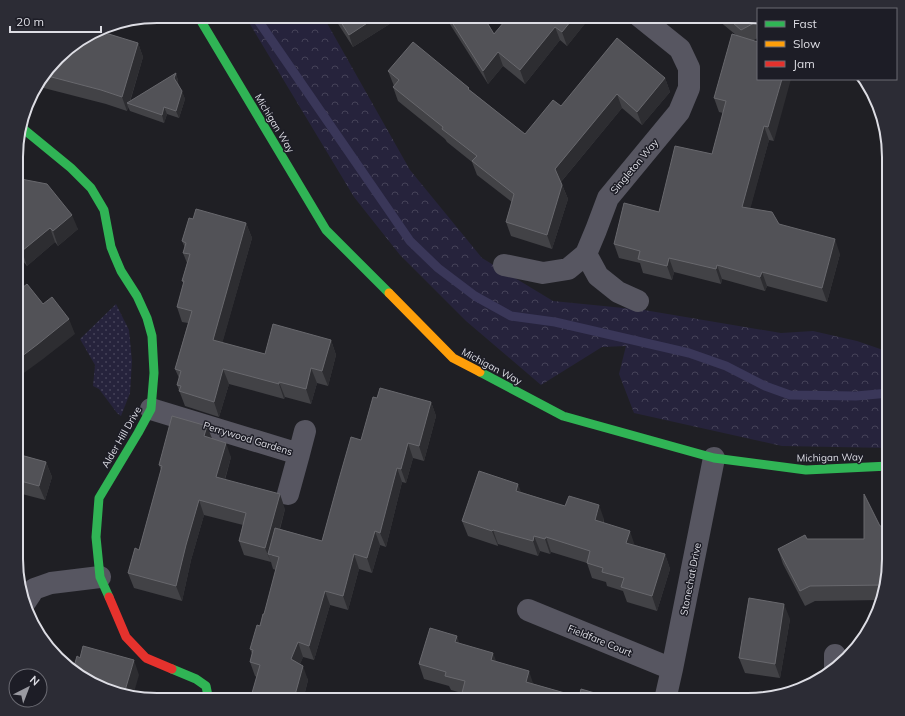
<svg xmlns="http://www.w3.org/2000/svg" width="905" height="716" viewBox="0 0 905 716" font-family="Mulish,sans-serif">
	<defs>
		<pattern id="grass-dots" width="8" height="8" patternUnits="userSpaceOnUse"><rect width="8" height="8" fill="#26233c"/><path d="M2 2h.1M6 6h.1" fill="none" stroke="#454258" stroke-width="1.8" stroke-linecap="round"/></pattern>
		<pattern id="forest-crowns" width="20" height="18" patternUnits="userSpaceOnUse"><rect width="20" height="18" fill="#26233c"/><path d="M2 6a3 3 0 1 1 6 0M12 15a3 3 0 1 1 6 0" fill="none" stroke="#454258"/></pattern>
	</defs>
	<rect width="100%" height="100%" fill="#1f1f24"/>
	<path fill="url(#grass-dots)" d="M116,304L129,330L132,361L130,393L121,416L117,413L99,389L93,386L95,365L80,339Z"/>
	<path fill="url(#forest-crowns)" d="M245,16H323L410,170L482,258L553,301L644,310L781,333L813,331L857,341L889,352V448L782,446L634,413L619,374L626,346L602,347L541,385L466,321L400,255L354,197Z"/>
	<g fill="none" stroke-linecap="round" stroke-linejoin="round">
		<path stroke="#3a3759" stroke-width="9" d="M255,16L410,241L438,268L475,296L511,316L555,322L689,353L726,366L765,386L790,395L856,396L889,393"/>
		<path stroke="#575661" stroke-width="22" d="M586,254L598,276L618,292L638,301
			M504,265L543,273L568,269L586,254L596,230L608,198L679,112L689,88V68L680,49L639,16
			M151,409L299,454L288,494
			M299,454L305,431
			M26,601L34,589L51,583L100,577
			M528,610L672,669
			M835,666V655
			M665,700L672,669L714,458"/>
		<path stroke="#30b455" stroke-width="9" d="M198,16L326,230L389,293
			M21,127L71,168L91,188L104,210L111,247L115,257L121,271L137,296L147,318L152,336L154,373L151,409L138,433L99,498L96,537L100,577L109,597
			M480,372L563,416L714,458L806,470L889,466
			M172,669L196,679L206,686L208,696L206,700"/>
		<path stroke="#ff9f0a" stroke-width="9" d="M389,293L453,358L480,372"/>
		<path stroke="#e5322d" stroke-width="9" d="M109,597L126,637L146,658L172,669"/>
	</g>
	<path fill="#424246" d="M333,16H395L396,20L353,47Z
		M445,16H483L494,34L591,16L567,46L560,40L525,84L503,66L488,84L446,18Z
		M713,16L758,17V38L754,40L774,141L769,140L750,208L779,224L840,254L827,302L767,286L765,291L722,279L721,284L674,272L672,280L643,273L640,263L619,258L614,244L659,212L712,154L723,113L719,112L714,98L736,35Z
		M138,43L143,57L130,102L176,73L178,81V83L185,99L179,118L167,114L164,123L130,111L128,107L127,111L106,104L36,86L64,51Z
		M388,71L470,90L525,134L561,106L665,78L670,92L642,125L622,108L561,182L568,199L552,249L511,236L506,222L512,202L477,175L472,162L447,142L445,139L398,101L393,87L394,86Z
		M17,174L21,179L78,229L58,246L55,242L27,266L17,254Z
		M193,219L246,223L252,238L222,343L265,354L331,340L336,355L328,386L317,383L311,404L285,397L284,399L229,384L219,417L185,406L177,385L179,378L175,369L188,323L182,322L177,307L184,284L182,281L187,263L183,253L185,248L182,241Z
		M377,398L431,402L436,416L424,461L413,458L406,483L402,482L386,547L380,545L372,573L359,569L348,610L330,605L314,660L303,657L300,664L308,680L303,700H250L257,677L255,676L250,662L252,654L250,649L264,614L276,570L273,569L271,562L244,555L239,541L243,525L204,515L191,560L182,601L134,588L128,573L139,550L153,499L161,470L159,465L207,426L212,439L231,457L225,480L285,509L280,529L322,541L339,479L361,440Z
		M17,454L46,462L52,477L45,500L22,494L18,506L16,505Z
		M521,492L604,519V523L635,545L665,554L670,569L657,611L627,602L623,591L607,586L606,582L592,578L587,563L551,552L550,554L540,551L538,556L498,544V546L468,536L462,521Z
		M880,526H889V568L881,600L815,601L805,606L783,564L778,549L807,539H864Z
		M790,619L780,678L745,673L739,658Z
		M460,644L496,661L534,684L579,697L619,700H464L462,693L451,690L449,686L424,679L419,664Z"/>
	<path fill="#2d2d31" d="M378,16H395L396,20L353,47L349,35Z
		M575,16H591L567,46L562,32Z
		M555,27L560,40L525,84L520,70Z
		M138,43L143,57L129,104L127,103L128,107L127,111L122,97Z
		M498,52L503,66L488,84L483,71Z
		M176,73L178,81L177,85L174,78Z
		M665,78L670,92L642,125L637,112Z
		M782,79H791L774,141L768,127Z
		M182,91L185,99L179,118L176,111Z
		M617,94L622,108L560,183L555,169Z
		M164,107L167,114L164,123L162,115Z
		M764,126L769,140L747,221L742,207Z
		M562,185L568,199L552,249L547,235Z
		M72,215L78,229L58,246L53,231Z
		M246,223L252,238L219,355L213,340Z
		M50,228L55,242L27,266L22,251Z
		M835,239L840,254L827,302L822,288Z
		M669,258L674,272L672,280L667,266Z
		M717,265L722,279L721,284L716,269Z
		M762,272L767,286L765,291L760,277Z
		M69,319L75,334L43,359L17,378V360Z
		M331,340L336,355L328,386L322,371Z
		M311,368L317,383L311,404L306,389Z
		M223,369L229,384L219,417L214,402Z
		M279,382L285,397L284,399L279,384Z
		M431,402L436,416L424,461L419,446Z
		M207,426L213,441L204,436Z
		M226,443L231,457L221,492L216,477Z
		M408,443L413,458L406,483L401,469Z
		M46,462L52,477L45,500L39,486Z
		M397,468L402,482L386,547L380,533Z
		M17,480L22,494L18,506L16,500Z
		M518,484L524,499L516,491Z
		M280,494L285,509L272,556L268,554L271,562L265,548Z
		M199,500L204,515L191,560L182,601L176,586L186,545Z
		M599,505L604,519L600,535L595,520Z
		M493,530L498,544V546L492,531Z
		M375,531L380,545L372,573L367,558Z
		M630,531L635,546L626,543Z
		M534,536L540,551L538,556L533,541Z
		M546,537L551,552L550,554L545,539Z
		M354,554L359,569L348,610L343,596Z
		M665,554L670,569L657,611L652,596Z
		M325,591L330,605L314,660L309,646Z
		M784,604L790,619L780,678L775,664Z
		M457,636L462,650L455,642Z
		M298,642L303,657L296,674L291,659Z
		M493,653L499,668L491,660Z
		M134,660L139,675L133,696L124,694Z
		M303,666L308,680L303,700H297L295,695Z
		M529,671L534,686L526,682Z
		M289,693L292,700H287Z"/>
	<path fill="#525257" stroke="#68686d" d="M337,16H378L349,35Z
		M448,16H483L494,34L509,16H575L562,32L555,27L520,70L498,52L483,71Z
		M725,16H757L758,17V21L741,30Z
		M99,31L138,43L122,97L101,90L44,75L64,51Z
		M732,34L758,42V79H782L768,127L764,126L742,207L772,212L779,224L835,239L822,288L762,272L760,277L717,265L716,269L669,258L667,266L638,259L640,251L614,244L624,203L659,212L675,146L712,154L726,101L714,98Z
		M617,38L665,78L637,112L617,94L555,169L562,185L547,235L506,222L514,194L472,161L477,156L442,129L443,127L393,87L399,80L388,71L413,42L469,88L468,89L525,134L553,100L561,106Z
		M176,73L174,78L182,91L176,111L164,107L162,115L127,103Z
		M17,174L21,179L47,184L72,215L53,231L50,228L22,251L17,246Z
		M196,209L246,223L213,340L265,354L273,324L331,340L322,371L311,368L306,389L279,382V384L223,369L214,402L179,391L181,386L177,385L181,371L175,369L192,311L177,307L184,281H182L190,254L183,253L186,243L182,241L189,218L193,219Z
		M27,284L43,304L52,297L69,319L38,344L17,360V292Z
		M380,388L431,402L419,446L408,443L401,469L397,468L380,533L375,531L367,558L354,554L343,596L325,591L309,646L298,642L291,659L303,666L295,695L289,693L287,700H250L260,665L250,662L253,650L250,649L257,625L260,626L263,614H264L279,557L268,554L275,528L322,541L339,479L351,437L361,440L373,397L377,398Z
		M172,416L207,426L204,436L226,443L216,477L280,494L265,548L239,541L246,513L199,500L186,545L176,586L128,573L135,548L139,550L153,499L162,466L159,465Z
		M17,454L46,462L39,486L17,480Z
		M479,471L518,484L516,491L565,506L569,496L599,505L595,520L630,531L626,543L665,554L652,596L621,587L624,578L602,572L603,568L587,563L590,551L546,537L545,539L534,536L533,541L493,530L492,531L462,521Z
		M864,494L880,526H889V536L882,530L889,544V568L885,585L810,586L800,591L778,549L805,535L807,539H864Z
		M749,598L784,604L775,664L739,658Z
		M430,628L457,636L455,642L493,653L491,660L529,671L526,682L579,697L581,689L619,700H483L462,693L465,681L445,676L446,672L419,664Z
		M83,646L134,660L124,694L103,689L73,670L77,656L80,658Z"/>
	<g text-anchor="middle" stroke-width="3" stroke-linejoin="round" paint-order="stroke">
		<g font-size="10" fill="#dddde4" stroke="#1d1d26">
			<text transform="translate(275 123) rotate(59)" y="4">Michigan Way</text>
			<text transform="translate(634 166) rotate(-50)" y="4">Singleton Way</text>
			<text transform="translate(492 366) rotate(28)" y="4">Michigan Way</text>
			<text transform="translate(121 437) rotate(-60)" y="4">Alder Hill Drive</text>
			<text transform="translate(248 438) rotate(17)" y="4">Perrywood Gardens</text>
			<text transform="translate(830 457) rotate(-1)" y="4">Michigan Way</text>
			<text transform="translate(690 579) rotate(-79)" y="4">Stonechat Drive</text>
			<text transform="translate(600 640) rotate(22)" y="4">Fieldfare Court</text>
		</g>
	</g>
	<path d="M0 0H905V716H0ZM157 23H748A134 134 0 0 1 882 157V559A134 134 0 0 1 748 693H157A134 134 0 0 1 23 559V157A134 134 0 0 1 157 23Z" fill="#2c2c35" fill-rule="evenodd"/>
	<path fill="none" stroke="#dddde4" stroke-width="2" d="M157 23H748A134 134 0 0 1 882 157V559A134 134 0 0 1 748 693H157A134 134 0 0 1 23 559V157A134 134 0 0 1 157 23Z"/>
	<rect x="757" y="8" width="140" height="72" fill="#1d1d26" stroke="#6a6a72"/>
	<rect x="765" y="21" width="20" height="6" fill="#30b455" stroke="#6a6a72"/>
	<text x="793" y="28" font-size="12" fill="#dddde4">Fast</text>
	<rect x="765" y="41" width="20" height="6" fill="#ff9f0a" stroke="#6a6a72"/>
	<text x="793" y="48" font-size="12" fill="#dddde4">Slow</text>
	<rect x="765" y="61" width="20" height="6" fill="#e5322d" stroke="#6a6a72"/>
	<text x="793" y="68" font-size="12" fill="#dddde4">Jam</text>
	<g transform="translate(28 688) rotate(42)"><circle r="19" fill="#1d1d26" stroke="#6a6a72"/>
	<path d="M0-3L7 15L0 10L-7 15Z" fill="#9a9aa1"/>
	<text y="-6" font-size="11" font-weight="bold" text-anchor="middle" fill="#dddde4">N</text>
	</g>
	<path d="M10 26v6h91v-6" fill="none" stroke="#dddde4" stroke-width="2"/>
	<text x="16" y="26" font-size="12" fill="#dddde4" stroke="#1d1d26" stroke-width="3" paint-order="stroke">20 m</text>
</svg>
